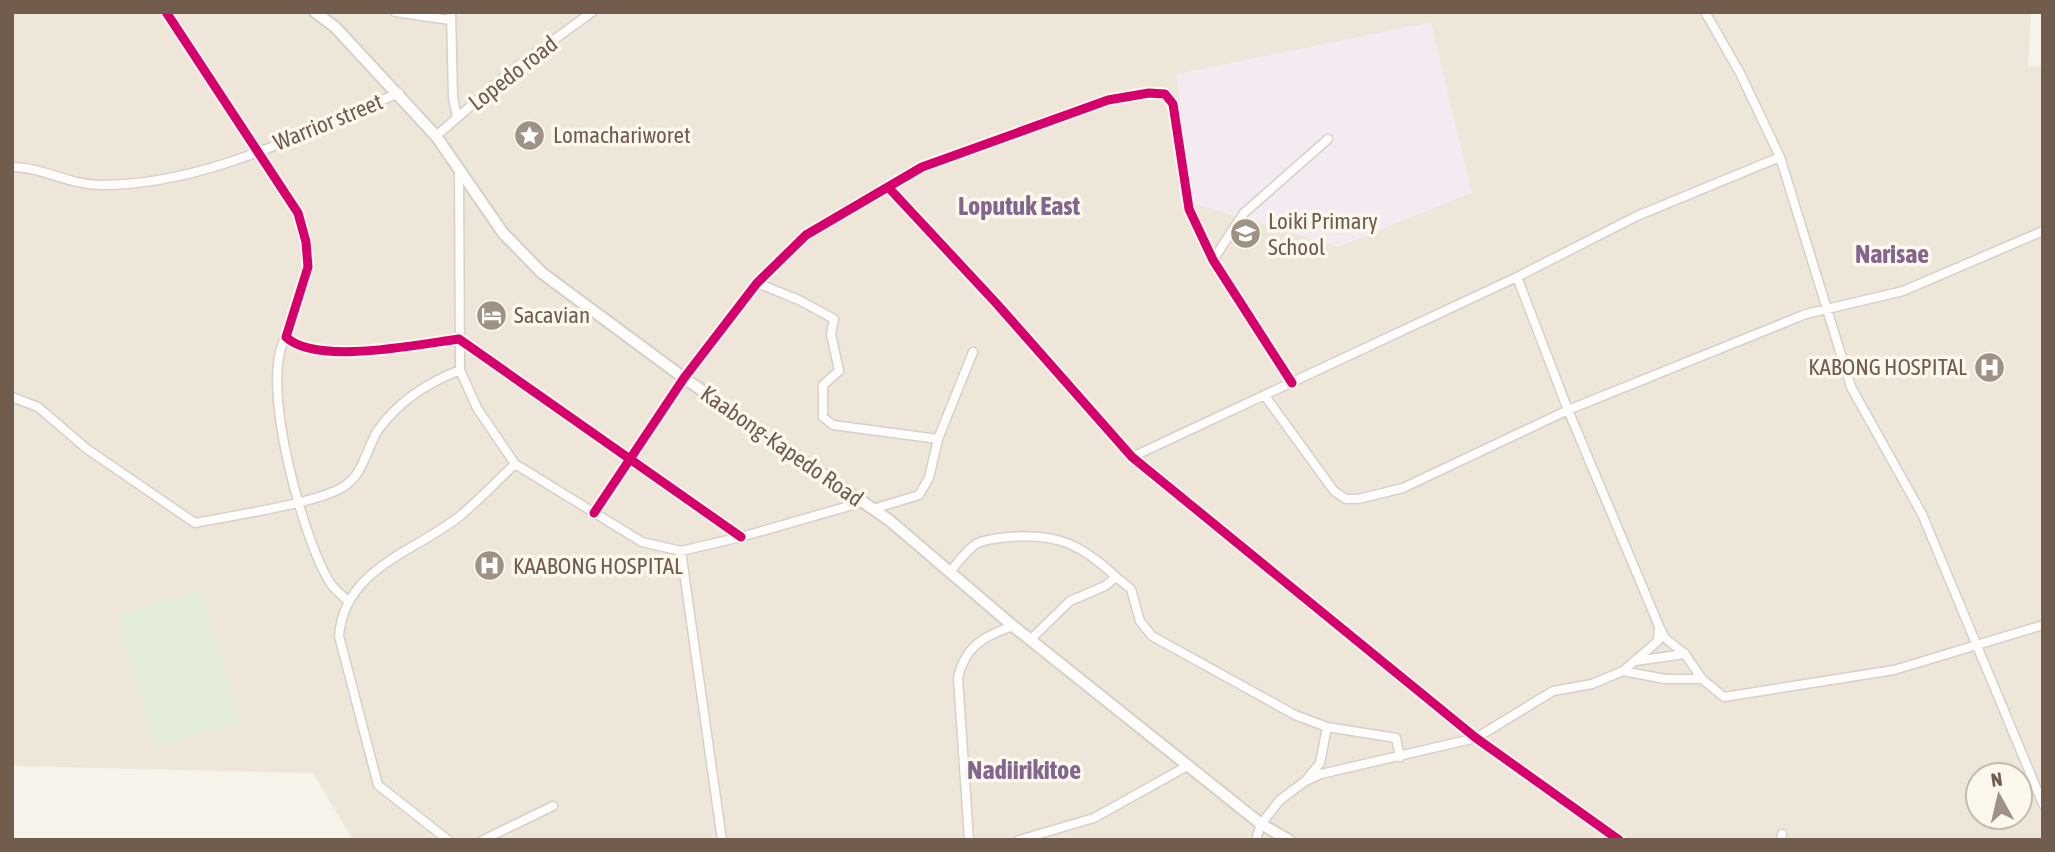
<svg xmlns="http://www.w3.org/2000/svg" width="2055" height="852" viewBox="0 0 2055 852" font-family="'Asap Condensed',sans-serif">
	<rect width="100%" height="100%" fill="#f6f3eb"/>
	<path fill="#eee6d9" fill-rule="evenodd" d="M12,12H2031L2028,67L2043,66V840H353L313,773L12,766ZM1978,775H2020V817H1978Z"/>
	<path fill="#f3eaf2" d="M1431,22L1472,193L1338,247L1195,204L1176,74Z"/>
	<path fill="#e2ecd7" d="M202,590L240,723L155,747L117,614Z"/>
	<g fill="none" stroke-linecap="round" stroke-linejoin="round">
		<defs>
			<path id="minor" d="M166,12L298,213L306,242L308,267L286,337C316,366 420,344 459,339L741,537
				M395,12L450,20
				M451,12L453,98L457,117
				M1705,12L1740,73L1780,157L1851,387L1922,514L2043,804
				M436,136L511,71L592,12
				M12,167C42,167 70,185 101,185C206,185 304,132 399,93
				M459,169L460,370L477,408L515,464L642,542L681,551L741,537L863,502
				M888,187L996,303L1132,457L1476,738L1619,840
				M1213,260L1244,213L1328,139
				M1517,277L1568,410L1659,626L1658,641L1623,671
				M757,283L799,300L834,319L831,334L839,371L823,385V417L833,425L938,439
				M286,337C258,380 303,538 329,581C333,589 342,595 348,601
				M1265,396L1334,491L1346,499H1358L1403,488L1568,410L1806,314L1903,291L2043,231
				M12,397L38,407L87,449L195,523C229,516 322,503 346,485C364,472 367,447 378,430C398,402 429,382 460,370
				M1132,457L1517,277L1637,216L1780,157
				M873,509L919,495L929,478L938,439L973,352
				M594,513L684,378L757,283L806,235L922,167L1108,100L1149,93L1165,94L1173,104L1189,209L1213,260L1292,383
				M681,551L722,840
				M950,572C957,563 966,551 976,544C985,539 998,538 1008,537C1057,533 1081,544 1116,577
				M1660,628L1665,638L1685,654L1702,679
				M1031,639L1070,601L1105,586L1116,577L1131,589L1140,621L1152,636L1295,715L1327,727L1396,738L1400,757
				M1635,661L1685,654
				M1307,779L1320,763L1327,727
				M448,840L378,785L339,636C345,568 413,553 460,516C479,500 497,481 515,464
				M483,840L553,806
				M969,840L958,678C965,646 984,636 1013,626
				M1019,840L1094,818L1189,765
				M1256,840L1261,824L1280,800L1304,782L1321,774L1476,738L1553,691L1592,684L1623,671L1665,679H1702L1724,697L1894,670L2043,625
				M1781,840L1782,834"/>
			<path id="secondary" d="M315,12L335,27L436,136L503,233L542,273L684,378L889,520L1013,626L1261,824L1289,840"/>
		</defs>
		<use href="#minor" stroke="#d5d0c9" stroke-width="11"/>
		<use href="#secondary" stroke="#d6d0c9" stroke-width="14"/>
		<use href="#minor" stroke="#fefdfc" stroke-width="8"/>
		<use href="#secondary" stroke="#fefdfc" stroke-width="10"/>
		<defs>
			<path id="cycleway" d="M166,12L298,213L306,242L308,267L286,337C316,366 420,344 459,339L741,537
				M888,187L996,303L1132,457L1476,738L1619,840
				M594,513L684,378L757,283L806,235L922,167L1108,100L1149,93L1165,94L1173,104L1189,209L1213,260L1292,383"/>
		</defs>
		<use href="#cycleway" stroke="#fdf8ed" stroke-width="13"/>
		<use href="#cycleway" stroke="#d6006c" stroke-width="9"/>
	</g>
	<defs>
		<symbol id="sight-disc" viewBox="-11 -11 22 22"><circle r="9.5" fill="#a09185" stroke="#fdf8ed"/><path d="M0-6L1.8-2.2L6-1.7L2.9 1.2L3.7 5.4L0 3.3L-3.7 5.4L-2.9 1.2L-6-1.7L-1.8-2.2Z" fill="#fff"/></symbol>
		<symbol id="school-disc" viewBox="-11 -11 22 22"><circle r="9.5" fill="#a09185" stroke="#fdf8ed"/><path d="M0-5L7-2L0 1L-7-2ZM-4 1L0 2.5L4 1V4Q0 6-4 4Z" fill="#fff"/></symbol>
		<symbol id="hotel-disc" viewBox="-11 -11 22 22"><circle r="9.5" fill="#a09185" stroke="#fdf8ed"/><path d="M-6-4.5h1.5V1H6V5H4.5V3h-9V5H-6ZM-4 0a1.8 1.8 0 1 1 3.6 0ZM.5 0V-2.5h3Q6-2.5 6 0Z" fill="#fff"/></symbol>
		<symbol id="hospital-disc" viewBox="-11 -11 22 22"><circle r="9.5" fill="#a09185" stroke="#fdf8ed"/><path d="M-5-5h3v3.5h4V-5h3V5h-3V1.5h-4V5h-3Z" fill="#fff"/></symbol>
	</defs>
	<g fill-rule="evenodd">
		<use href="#sight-disc" x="512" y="118" width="35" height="35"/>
		<use href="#school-disc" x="1228" y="216" width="35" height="35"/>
		<use href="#hotel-disc" x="474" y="298" width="35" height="35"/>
		<use href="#hospital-disc" x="1972" y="350" width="35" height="35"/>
		<use href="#hospital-disc" x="472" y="548" width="35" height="35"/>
	</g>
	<g text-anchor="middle" stroke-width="7" stroke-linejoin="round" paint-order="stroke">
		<g font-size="23" fill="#725c4e" stroke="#fdf8ed">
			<text transform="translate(513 73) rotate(-38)" y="8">Lopedo road</text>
			<text transform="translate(328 122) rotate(-22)" y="8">Warrior street</text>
			<text transform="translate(782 446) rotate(35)" y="8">Kaabong-Kapedo Road</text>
		</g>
		<g font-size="23" fill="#725c4e" stroke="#fdf8ed" text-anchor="start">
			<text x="553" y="143">Lomachariworet</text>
			<text x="1268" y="229">Loiki Primary<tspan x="1268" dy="26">School</tspan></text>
			<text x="514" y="323">Sacavian</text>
			<text x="1967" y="375" text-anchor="end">KABONG HOSPITAL</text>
			<text x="513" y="574">KAABONG HOSPITAL</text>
		</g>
		<g font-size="26" font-weight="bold" fill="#82668d" stroke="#fdf8ed">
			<text x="1019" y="215">Loputuk East</text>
			<text x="1892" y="263">Narisae</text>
			<text x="1024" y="779">Nadiirikitoe</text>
		</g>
	</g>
	<rect width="2055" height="852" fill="none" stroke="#725c4e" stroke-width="28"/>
	<g transform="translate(1999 796) rotate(352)"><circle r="33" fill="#fdf8ed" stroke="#c5baad" stroke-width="2"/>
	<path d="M0-5L12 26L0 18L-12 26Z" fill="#a09185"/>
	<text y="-10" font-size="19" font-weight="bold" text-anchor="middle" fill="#725c4e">N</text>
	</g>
</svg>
